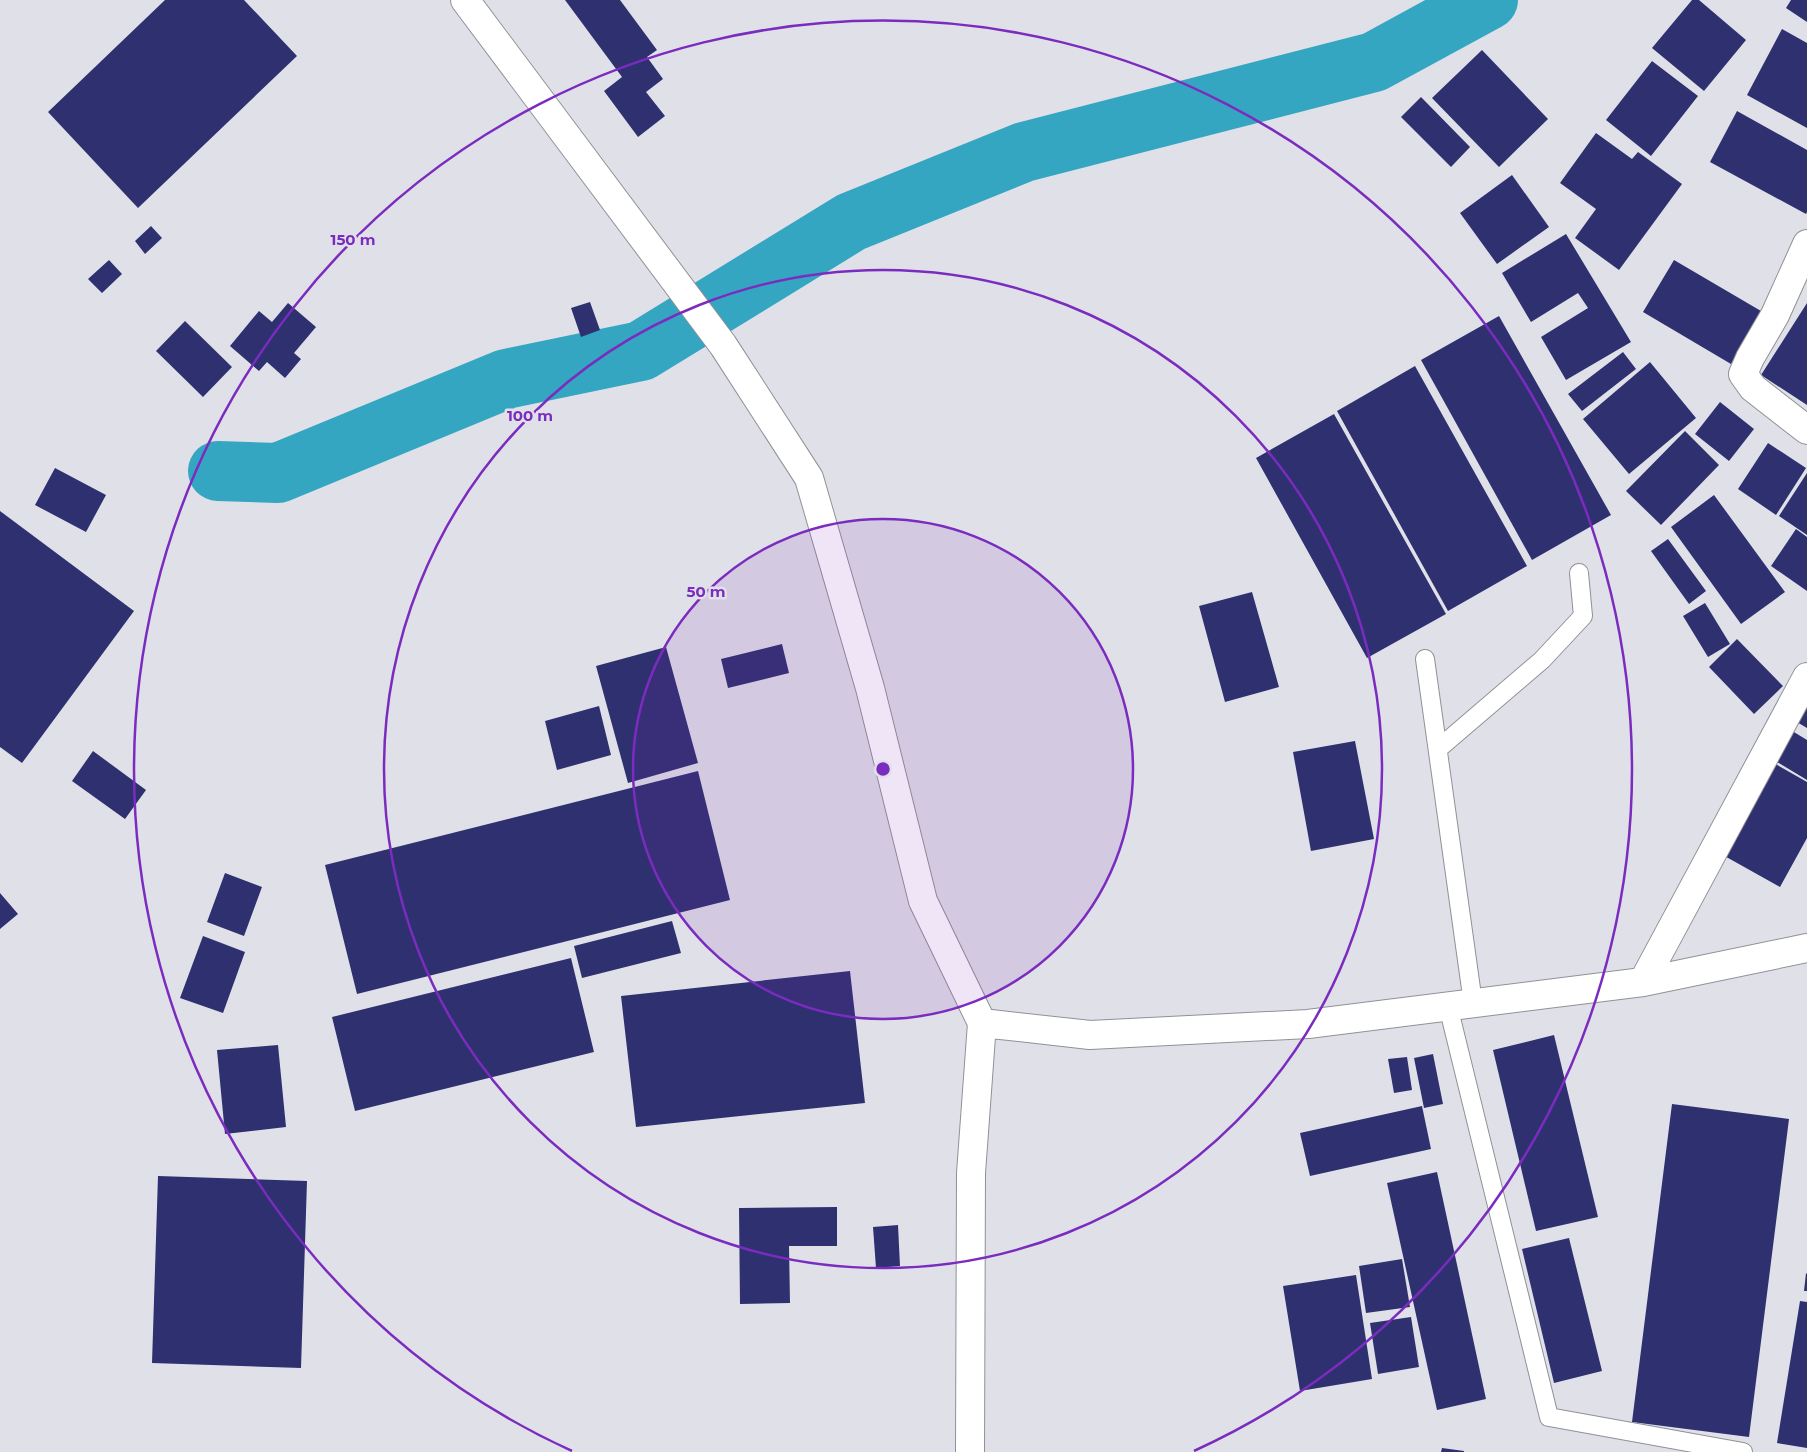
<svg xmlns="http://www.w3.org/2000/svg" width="1807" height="1452" viewBox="0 0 1807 1452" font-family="Montserrat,sans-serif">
	<rect width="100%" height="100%" fill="#e0e1e8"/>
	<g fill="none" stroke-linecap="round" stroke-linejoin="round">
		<path stroke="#35a6c2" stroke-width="60" d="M218,471L278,473L506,379L641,351L851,222L1024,152L1374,62L1488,0"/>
	</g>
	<path fill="#2f306f" d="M165,0H244L297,56L138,208L48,112Z
		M565,0H620L657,50L647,57L663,79L646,92L665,116L638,137L604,91L622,77Z
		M1692,0H1699L1746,40L1704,91L1652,48Z
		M1791,0H1807V22L1786,8Z
		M1782,29L1807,43V128L1747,95Z
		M1482,50L1548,119L1499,167L1432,98Z
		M1652,61L1698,96L1651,156L1606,120Z
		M1421,97L1470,147L1451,167L1401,117Z
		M1737,111L1807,150V212L1806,214L1710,162Z
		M1596,133L1632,159L1638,152L1682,184L1619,270L1575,238L1596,209L1560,183Z
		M1512,175L1549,227L1497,264L1460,213Z
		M151,226L162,238L145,254L135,241Z
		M1566,234L1631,342L1566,380L1541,337L1588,308L1578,293L1531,322L1502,273Z
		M109,260L122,274L102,293L88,279Z
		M1674,260L1761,311L1731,364L1643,312Z
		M590,302L600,330L581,337L571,308Z
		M288,303L316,327L294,353L301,359L285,378L267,362L259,371L230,346L259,311L272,322Z
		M1807,303V405L1761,375Z
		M1499,316L1611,515L1532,560L1421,360Z
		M185,321L232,367L203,397L156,351Z
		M1623,352L1636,369L1582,411L1568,394Z
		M1650,362L1696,418L1629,474L1583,419Z
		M1415,366L1527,566L1448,611L1337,411Z
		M1720,402L1754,429L1729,461L1695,434Z
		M1334,414L1446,614L1367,658L1256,458Z
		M1685,431L1719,465L1661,525L1626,491Z
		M1768,443L1806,468L1776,515L1738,489Z
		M55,468L106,495L86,532L35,505Z
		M1807,473V535L1779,516Z
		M1714,495L1785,592L1741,624L1671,527Z
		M0,511L134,611L22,763L0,747Z
		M1796,529L1807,537V591L1771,566Z
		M1668,539L1706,591L1689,604L1651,551Z
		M1252,592L1279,687L1225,702L1199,606Z
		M1705,603L1730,644L1708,657L1683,616Z
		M1737,639L1783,686L1754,714L1709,667Z
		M782,644L789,673L728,688L721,659Z
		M666,647L698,763L628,783L596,666Z
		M1807,685V728L1790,718Z
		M599,706L611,755L557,770L545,721Z
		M1789,729L1807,740V780L1772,759Z
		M1355,741L1374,839L1311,851L1293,752Z
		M93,751L146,790L125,819L72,781Z
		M1772,762L1807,782V838L1780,887L1721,854Z
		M698,771L730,900L357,994L325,865Z
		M225,873L262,887L244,936L207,922Z
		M0,893L18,914L0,929Z
		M672,921L681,953L582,978L574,946Z
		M203,936L245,952L223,1013L180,998Z
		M571,958L594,1052L355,1111L332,1017Z
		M850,971L865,1103L636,1127L621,996Z
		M1554,1035L1598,1217L1536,1231L1493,1050Z
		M278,1045L286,1127L225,1134L217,1050Z
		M1433,1054L1443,1104L1424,1108L1414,1058Z
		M1407,1057L1412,1090L1394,1093L1388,1059Z
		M1672,1104L1789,1119L1749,1437L1632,1422Z
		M1422,1106L1431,1149L1310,1176L1300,1133Z
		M1437,1172L1486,1399L1437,1410L1387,1183Z
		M158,1176L307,1181L301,1368L152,1363Z
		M837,1207V1246H789L790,1303L740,1304L739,1208Z
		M898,1225L900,1266L876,1268L873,1227Z
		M1569,1238L1602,1371L1554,1383L1522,1249Z
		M1402,1259L1410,1307L1366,1313L1359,1266Z
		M1806,1273L1807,1274V1291H1804Z
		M1356,1275L1372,1379L1300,1391L1283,1286Z
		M1800,1301L1807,1302V1448L1777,1443Z
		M1411,1317L1419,1367L1378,1374L1370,1323Z
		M1442,1448L1464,1451V1452H1441Z"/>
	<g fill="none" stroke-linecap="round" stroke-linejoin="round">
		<defs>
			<path id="service" d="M1425,659L1473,1003
				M1438,749L1542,660L1583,616L1579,573
				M1448,1006L1549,1417L1743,1452"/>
			<path id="minor" d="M465,0L723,345L809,478L870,688L923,901L982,1023L971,1173L970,1452
				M1807,244L1775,315L1750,358L1743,374L1753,388L1807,430
				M1643,982L1807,677
				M982,1023L1090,1035L1308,1024L1643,982L1807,948"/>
		</defs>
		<use href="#service" stroke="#909197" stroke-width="20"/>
		<use href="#minor" stroke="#909197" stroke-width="30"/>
		<use href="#service" stroke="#fff" stroke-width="18"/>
		<use href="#minor" stroke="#fff" stroke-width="28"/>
	</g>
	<circle cx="883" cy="769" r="250" fill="#7b2cbf" fill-opacity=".12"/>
	<g fill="none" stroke="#7b2cbf" stroke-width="2.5">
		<circle cx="883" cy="769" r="250"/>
		<circle cx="883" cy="769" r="499"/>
		<path d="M572 1451A749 749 0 1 1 1194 1451"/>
	</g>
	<circle cx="883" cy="769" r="8" fill="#7b2cbf" stroke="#e0e1e8" stroke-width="2.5"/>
	<g font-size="15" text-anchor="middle" font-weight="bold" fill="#7b2cbf" stroke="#e0e1e8" stroke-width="5" stroke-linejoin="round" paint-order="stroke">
		<text x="353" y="245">150 m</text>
		<text x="530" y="421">100 m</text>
		<text x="706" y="597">50 m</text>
	</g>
</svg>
